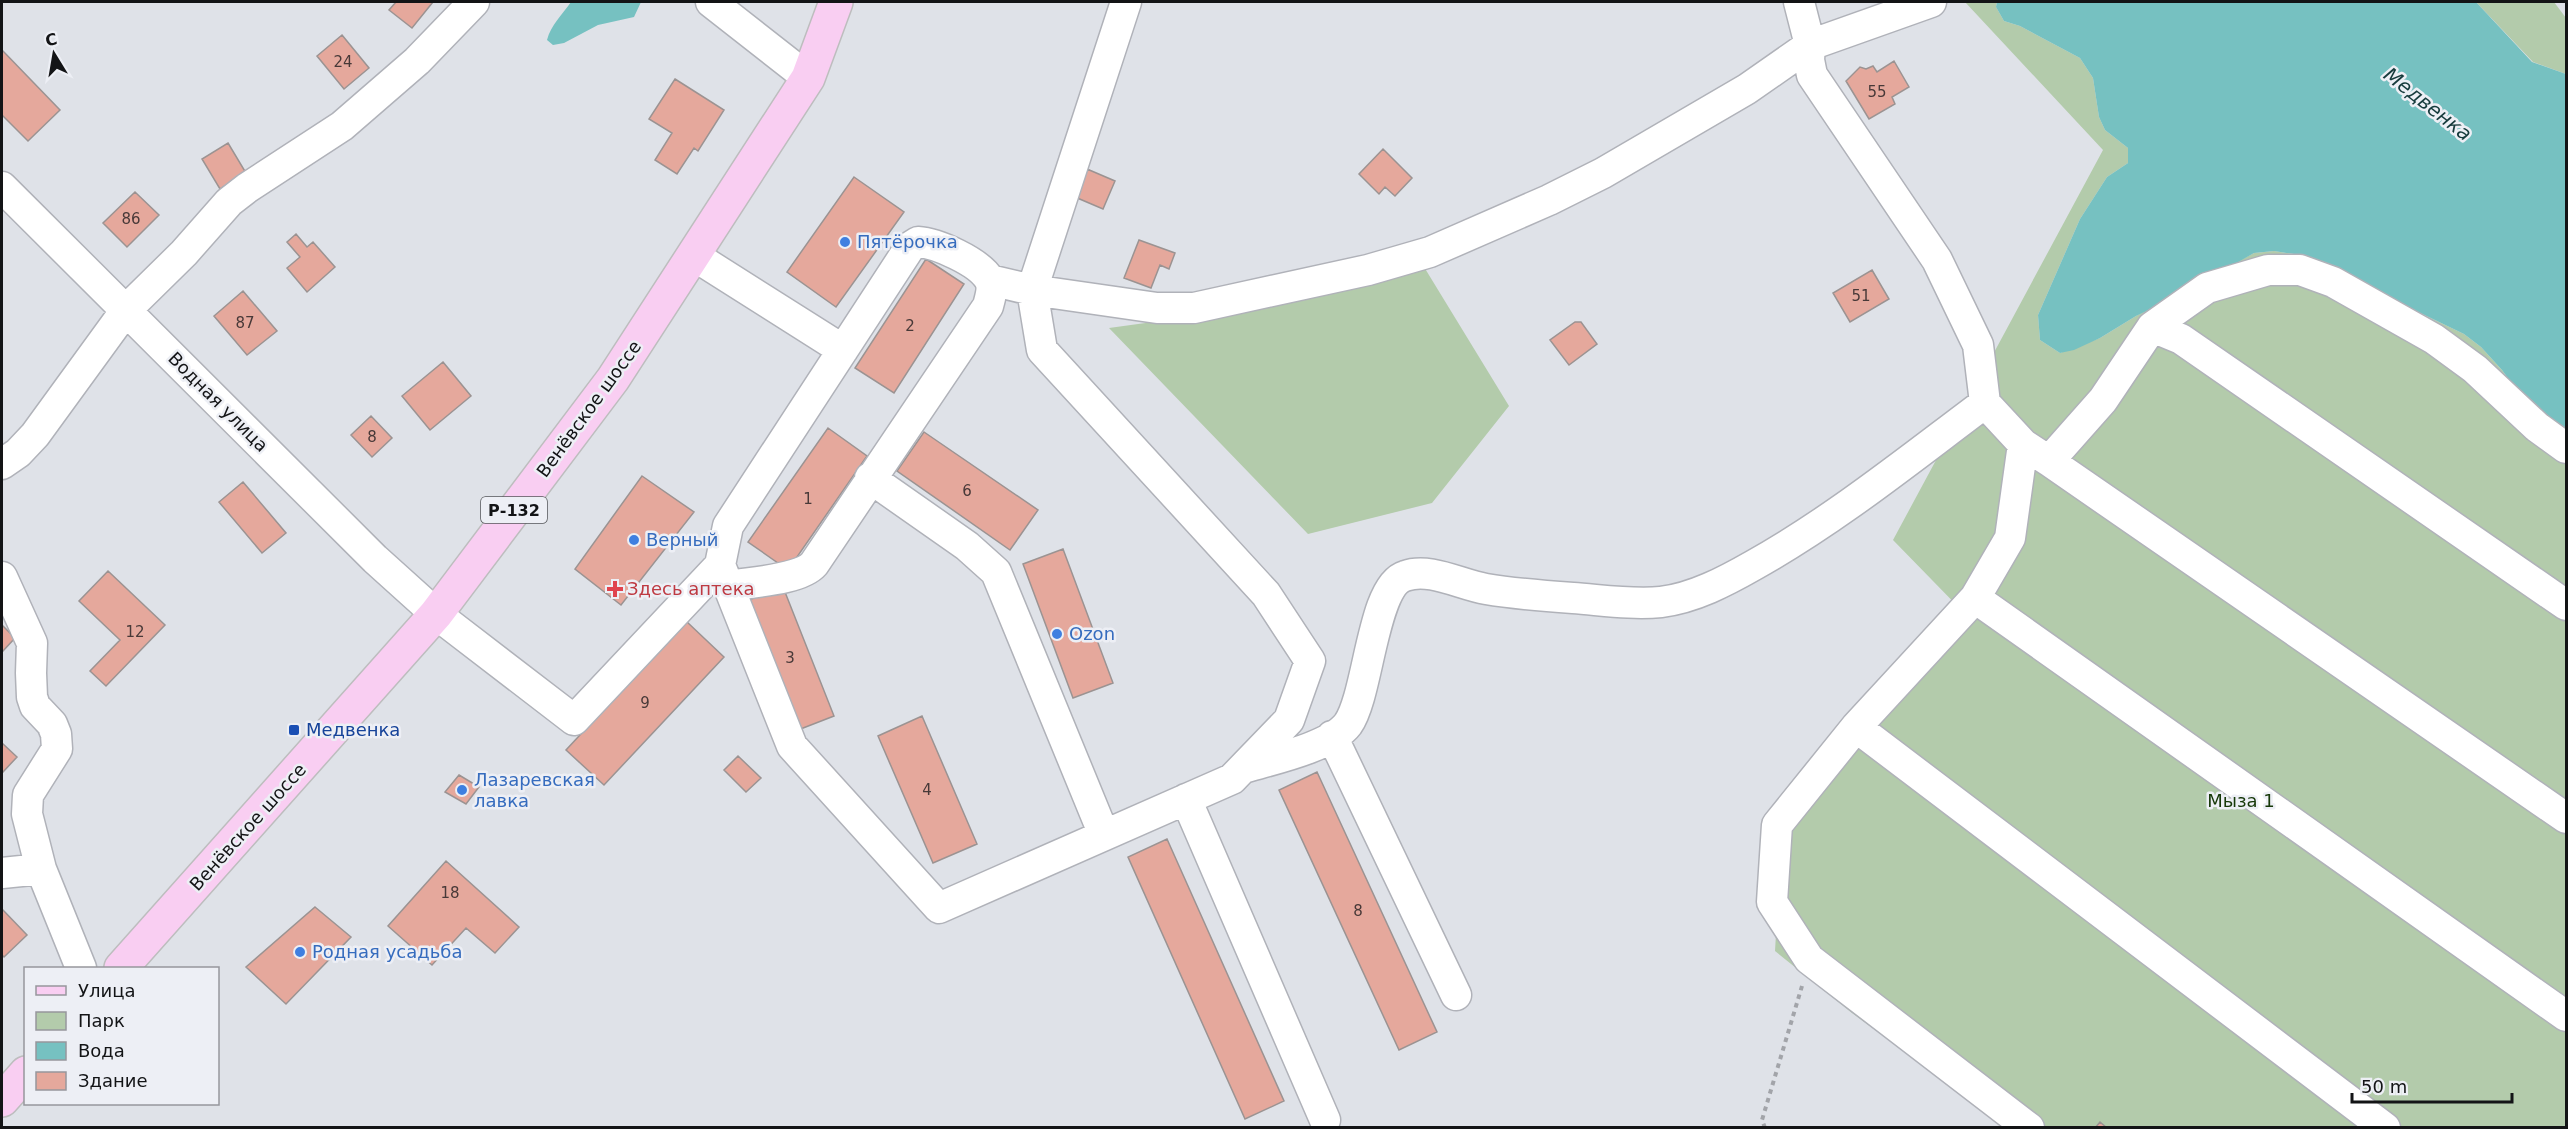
<svg xmlns="http://www.w3.org/2000/svg" width="2568" height="1129" viewBox="0 0 2568 1129" font-family="'DejaVu Sans',sans-serif">
	<rect width="100%" height="100%" fill="#dfe2e8"/>
	<path fill="#b3cbab" d="M1965,2H1997L1996,7L2004,21L2020,26L2080,58L2093,78L2099,117L2105,130L2128,148V163L2107,177L2080,219L2038,315L2040,340L2060,353L2100,338L2136,316L2254,253L2274,251L2300,255L2464,334L2481,347L2502,370L2520,395L2566,438V1127H2007L1852,1013L1775,951L1781,849L1847,743L1971,620L1893,540L2103,150Z
		M2476,2H2554L2566,18V74L2533,62Z
		M1421,262L1509,406L1432,503L1308,534L1109,328L1189,317Z"/>
	<path fill="#76c1c1" d="M571,2H641L634,17L598,25L564,43L553,45L547,40C551,25 562,15 571,2Z
		M1997,2H2476L2532,62L2566,74V438L2520,395L2502,370L2481,347L2464,334L2300,255L2274,251L2254,253L2182,294L2136,316L2100,338L2074,350L2060,353L2040,340L2038,315L2080,219L2107,177L2128,163V148L2105,130L2099,117L2093,78L2080,58L2020,26L2004,21L1996,7Z"/>
	<path fill="#e5a89c" stroke="#9b9392" stroke-width="1.5" d="M396,2H433L412,28L389,10Z
		M342,35L369,68L344,89L317,56Z
		M2,50L60,110L28,141L2,115Z
		M1894,61L1909,87L1892,97L1895,104L1869,119L1846,81L1860,67L1866,69L1873,66L1877,72Z
		M675,79L724,110L698,151L694,148L677,174L655,160L672,133L649,119Z
		M228,143L246,173L220,189L202,159Z
		M1383,149L1412,178L1395,196L1385,187L1379,194L1359,174Z
		M1087,169L1115,181L1103,209L1075,197Z
		M854,177L904,212L836,307L787,272Z
		M135,192L159,215L127,247L103,223Z
		M296,234L307,247L313,242L335,267L307,292L287,268L300,257L287,242Z
		M1139,240L1175,253L1169,269L1160,265L1151,288L1124,278Z
		M926,259L964,284L894,393L855,368Z
		M1872,270L1889,299L1850,322L1833,293Z
		M243,291L277,331L247,355L214,316Z
		M1575,322H1581L1597,344L1569,365L1550,340Z
		M443,362L471,396L430,430L402,396Z
		M371,416L392,438L372,457L351,435Z
		M828,428L867,456L788,570L748,542Z
		M924,432L1038,510L1010,550L897,471Z
		M642,476L694,512L621,605L575,569Z
		M243,482L286,533L262,553L219,502Z
		M1063,549L1113,683L1073,698L1023,564Z
		M108,571L165,625L106,686L90,671L120,640L79,601Z
		M783,587L834,716L798,730L746,601Z
		M686,621L724,657L604,785L566,750Z
		M2,625L15,638L2,652Z
		M922,716L977,844L933,863L878,736Z
		M2,743L17,757L2,773Z
		M738,756L761,778L746,792L724,770Z
		M1317,772L1437,1032L1399,1050L1279,790Z
		M459,775L479,787L466,804L445,792Z
		M1167,839L1284,1101L1245,1119L1128,857Z
		M446,861L519,927L495,953L466,928L432,965L388,926Z
		M315,907L351,937L286,1004L246,967Z
		M2,909L27,935L4,957L2,955Z
		M2100,1122L2107,1128H2095Z"/>
	<g fill="none" stroke-linecap="round" stroke-linejoin="round">
		<defs>
			<path id="minor" d="M711,2L808,78
				M1799,2L1810,45L1809,60L1812,75L1937,260L1978,345L1985,403L2023,444L2010,538L1975,598L1856,727L1777,825L1772,902L1809,959L2029,1128
				M2,187L375,559L436,614L574,720L720,565L792,746L939,908L1232,779L1289,720L1310,661L1266,594L1042,350L1032,290L1126,2
				M693,255L843,350
				M990,280L1032,290L1157,308H1194L1368,270L1430,252L1549,200L1603,173L1747,89L1810,45L1931,2
				M2152,327L2207,288L2268,270H2300L2333,282L2434,339L2475,369L2537,427L2566,448
				M2023,444L2049,461L2103,400L2152,327L2181,339L2566,605
				M2049,461L2566,818
				M2,464L18,453L35,435L126,310L184,253L229,202L247,188L342,126L417,61L474,2
				M870,478L967,546L996,572L1104,835
				M720,565L728,526L910,247L918,242C937,243 979,262 989,279C994,287 990,298 988,306L814,564C800,580 751,582 729,586
				M2,577L32,643L31,673L32,697L35,706L52,724L56,734L57,749L28,795L27,814L41,869
				M1975,598L2566,1016
				M1856,727L2385,1128
				M1332,736L1456,995
				M1243,768C1270,760 1331,747 1348,724C1369,694 1372,586 1405,576C1430,567 1461,585 1486,589C1515,594 1544,596 1573,598C1601,600 1632,605 1661,602C1694,598 1726,581 1754,565C1836,519 1910,459 1985,403
				M1186,799L1325,1120
				M2,873L41,869L81,968"/>
			<path id="major" d="M121,968L436,614L613,379L808,78L836,2
				M2,1100L26,1073"/>
		</defs>
		<use href="#minor" stroke="#b0b2b9" stroke-width="33"/>
		<use href="#major" stroke="#bdbdbe" stroke-width="36"/>
		<path stroke="#a2a4a9" stroke-width="4" stroke-dasharray="4.5 4.5" stroke-linecap="butt" d="M1765,1128L1762,1120L1802,986"/>
		<use href="#minor" stroke="#fff" stroke-width="30"/>
		<use href="#major" stroke="#f9cef2" stroke-width="33"/>
	</g>
	<g fill="#3f7fe0" stroke="#edeff5" stroke-width="2">
		<circle cx="845" cy="242" r="6"/>
		<circle cx="634" cy="540" r="6"/>
		<circle cx="1057" cy="634" r="6"/>
		<circle cx="462" cy="790" r="6"/>
		<circle cx="300" cy="952" r="6"/>
	</g>
	<path fill="#e0444e" stroke="#edeff5" stroke-width="2" d="M612 580h6v6h6v6h-6v6h-6v-6h-6v-6h6z"/>
	<rect fill="#1a4fb4" stroke="#edeff5" stroke-width="2" x="288" y="724" width="12" height="12" rx="3"/>
	<g text-anchor="middle" stroke-width="5" stroke-linejoin="round" paint-order="stroke">
		<g font-size="15" fill="#483938">
			<text x="343" y="67">24</text>
			<text x="1877" y="97">55</text>
			<text x="131" y="224">86</text>
			<text x="1861" y="301">51</text>
			<text x="245" y="328">87</text>
			<text x="910" y="331">2</text>
			<text x="372" y="442">8</text>
			<text x="967" y="496">6</text>
			<text x="808" y="504">1</text>
			<text x="135" y="637">12</text>
			<text x="790" y="663">3</text>
			<text x="645" y="708">9</text>
			<text x="927" y="795">4</text>
			<text x="450" y="898">18</text>
			<text x="1358" y="916">8</text>
		</g>
		<rect fill="#edeff5" stroke="#545659" stroke-width="1.5" x="481" y="497" width="66" height="26" rx="4.5"/>
		<g font-size="16" font-weight="bold" fill="#131416">
			<text x="514" y="516">Р-132</text>
		</g>
		<g font-size="18" fill="#366cbe" stroke="#edeff5" text-anchor="start">
			<text x="857" y="248">Пятёрочка</text>
			<text x="646" y="546">Верный</text>
			<text x="1069" y="640">Ozon</text>
			<text x="474" y="786">Лазаревская<tspan x="474" dy="21">лавка</tspan></text>
			<text x="312" y="958">Родная усадьба</text>
		</g>
		<g font-size="18" fill="#131416" stroke="#edeff5">
			<text transform="translate(218 402) rotate(45)" y="6">Водная улица</text>
			<text transform="translate(589 409) rotate(-54)" y="6">Венёвское шоссе</text>
			<text transform="translate(248 827) rotate(-48)" y="6">Венёвское шоссе</text>
		</g>
		<g font-size="18" fill="#be3a42" stroke="#edeff5" text-anchor="start">
			<text x="627" y="595">Здесь аптека</text>
		</g>
		<g font-size="18" fill="#164399" stroke="#edeff5" text-anchor="start">
			<text x="306" y="736">Медвенка</text>
		</g>
		<g font-size="18" fill="#163808" stroke="#edeff5">
			<text x="2241" y="807">Мыза 1</text>
		</g>
		<g font-size="20" font-style="italic" fill="#163b3c" stroke="#edeff5">
			<text transform="translate(2428 104) rotate(38)" y="7">Медвенка</text>
		</g>
	</g>
	<rect width="2568" height="1129" fill="none" stroke="#131416" stroke-width="6"/>
	<rect x="24" y="967" width="195" height="138" fill="#edeff5" stroke="#96979c" stroke-width="1.5"/>
	<rect x="36" y="986" width="30" height="9" fill="#f9cef2" stroke="#96979c" stroke-width="1.5"/>
	<text x="78" y="997" font-size="18" fill="#131416">Улица</text>
	<rect x="36" y="1012" width="30" height="18" fill="#b3cbab" stroke="#96979c" stroke-width="1.5"/>
	<text x="78" y="1027" font-size="18" fill="#131416">Парк</text>
	<rect x="36" y="1042" width="30" height="18" fill="#76c1c1" stroke="#96979c" stroke-width="1.5"/>
	<text x="78" y="1057" font-size="18" fill="#131416">Вода</text>
	<rect x="36" y="1072" width="30" height="18" fill="#e5a89c" stroke="#96979c" stroke-width="1.5"/>
	<text x="78" y="1087" font-size="18" fill="#131416">Здание</text>
	<g transform="translate(54 54) rotate(349)" stroke="#edeff5" stroke-width="4.5" paint-order="stroke">
	<path d="M0-4.5L10 22L0 15L-10 22Z" fill="#131416"/>
	<text y="-9" font-size="16" font-weight="bold" text-anchor="middle" fill="#131416">С</text>
	</g>
	<path d="M2352 1093v9h160v-9" fill="none" stroke="#131416" stroke-width="3"/>
	<text x="2361" y="1093" font-size="18" fill="#131416" stroke="#edeff5" stroke-width="4.5" paint-order="stroke">50 m</text>
</svg>
